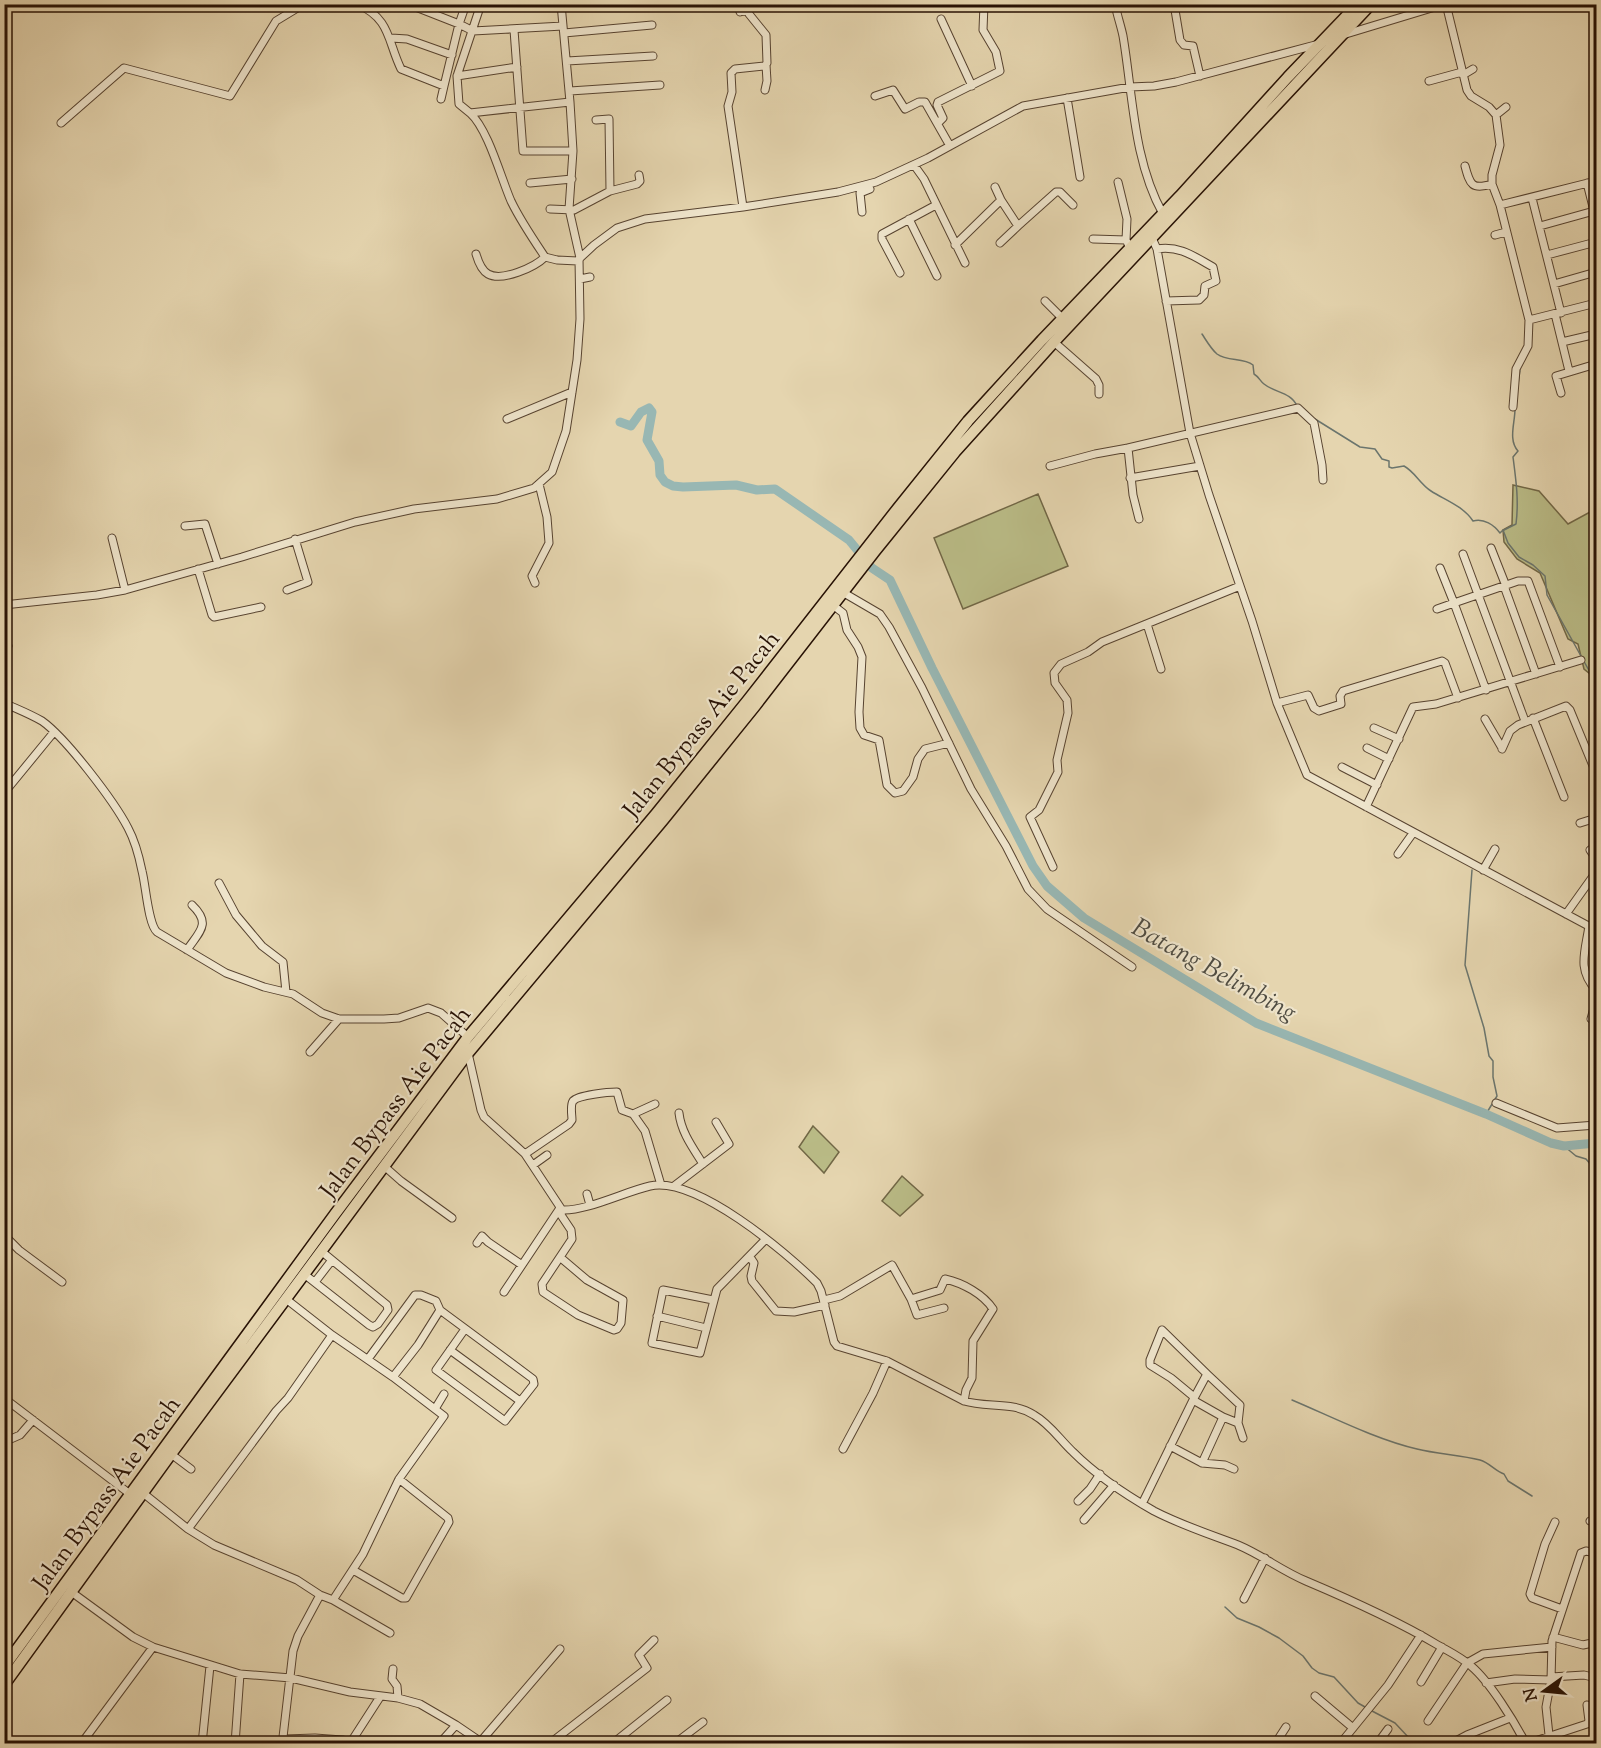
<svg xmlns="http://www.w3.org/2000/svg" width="1601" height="1748" viewBox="0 0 1601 1748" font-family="'Sorts Mill Goudy',serif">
	<rect width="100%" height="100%" fill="#e5d5af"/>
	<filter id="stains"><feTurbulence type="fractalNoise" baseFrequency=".00333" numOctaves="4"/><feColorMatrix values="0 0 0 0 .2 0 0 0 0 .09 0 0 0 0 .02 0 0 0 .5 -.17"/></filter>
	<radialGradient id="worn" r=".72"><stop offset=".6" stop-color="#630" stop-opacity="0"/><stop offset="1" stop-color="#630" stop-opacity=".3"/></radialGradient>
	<path fill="#babc87" stroke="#716746" stroke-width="1.5" d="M1513,485L1539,491L1568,524L1590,512L1596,522V689L1590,674L1584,669L1578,644L1568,639L1540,573L1517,559L1504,542L1503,530L1512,525Z
		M1038,494L1068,566L963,609L934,538Z
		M813,1126L839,1152L824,1173L799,1147Z
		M902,1176L923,1195L900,1216L882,1201Z"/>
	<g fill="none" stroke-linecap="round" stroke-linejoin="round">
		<path stroke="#6b756d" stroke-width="1.5" d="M1202,334C1206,340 1211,349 1217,354C1228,362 1243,357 1253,365L1254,374C1259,377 1260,381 1264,384C1275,393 1291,392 1297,406
			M1518,384L1520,370
			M1315,419L1360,447L1375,449L1382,459L1389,461V467L1392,468L1404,466C1415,472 1420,484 1431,491C1445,500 1463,506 1473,521C1484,518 1494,525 1500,533L1503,530L1508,543L1519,557L1533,565L1545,576L1547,595L1596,683
			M1504,530L1516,524C1519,501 1516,480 1513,457L1518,451C1508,440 1515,423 1515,409
			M1472,870L1465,965L1484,1028L1489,1056L1493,1061V1077L1497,1096L1486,1114
			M1564,1146L1576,1156L1586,1159L1596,1171
			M1292,1400C1330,1416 1377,1440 1417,1449C1437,1454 1460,1455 1480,1460C1490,1463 1495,1471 1504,1474L1508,1481L1532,1496
			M1225,1607L1237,1618L1259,1627L1279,1638L1303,1656L1312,1668L1319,1673L1334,1677L1358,1703L1365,1707
			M1593,1675L1590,1660L1593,1650
			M1372,1711L1395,1723L1410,1739L1422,1744"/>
		<path stroke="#98b7b3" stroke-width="9" d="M620,422L631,426L641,412L649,408L652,412L647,440L659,461L660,475L665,482L673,486L683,487L736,485L757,490L775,489L849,540L872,568L890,580L932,668L1033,866L1047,886L1084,918L1256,1023L1486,1114L1551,1143L1564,1146L1596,1143"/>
		<defs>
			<path id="minor" d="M357,4C391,19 387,40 401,69L444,86L459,24L466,4
				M408,4L459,24L473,31L563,26
				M481,4L457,76L459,104L470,113L570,102L561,4
				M738,4L740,12L747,10
				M1115,4C1117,15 1121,26 1123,36C1133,95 1133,160 1163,214
				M1174,4L1180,40L1184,45L1193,46L1200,76
				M1446,4L1467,90L1471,96L1489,107L1496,115L1500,145L1492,175V184L1500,205L1529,320L1596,303
				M372,11L376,7L392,4
				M941,19L972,86
				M514,30L523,151H573
				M564,33L652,25
				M1346,34L1445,4
				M391,38L407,39L452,55
				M567,61L653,56
				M1463,75L1473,69
				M457,76L517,67
				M1429,81L1462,72
				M765,90L767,81L766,65
				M570,91L660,85
				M875,96L893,90L905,109L919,102H925L950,146
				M1067,98L1080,177
				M441,99L444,86
				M570,102L573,151L569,209L580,258
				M470,113C488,129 501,178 511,201C520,220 533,239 545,257L557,260L578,261
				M1496,115L1506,107
				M61,123L124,68L230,96L276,21L304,4
				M938,123L943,118L937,105L938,102L1000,71L996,52L983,30L984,4
				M914,165L924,179L965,263
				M1465,166C1470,185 1472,190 1492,184
				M1118,182L1127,219L1126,240L1130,248
				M530,183L572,179
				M1587,183L1596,219
				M995,187L1001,200
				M610,191L637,184L640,181L639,175
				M1532,198L1561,313
				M1500,205L1596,181
				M743,207L728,106L732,92L731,73L735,69L765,66L767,63L766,35L749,14L745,4
				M550,209L574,210L610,191L609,119L596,120
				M862,212L860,193L870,189L867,185
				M909,219L937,276
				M1540,226L1594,211
				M1495,235L1506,232
				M1152,238L1157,249L1190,433L1209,495L1252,621L1277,703L1307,775L1596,930
				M1093,239L1126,240
				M1000,243L1018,226
				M955,245L1001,200L1018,226L1056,192H1060L1073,205
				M1157,249C1179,245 1195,257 1213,267L1216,281L1205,286L1204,295L1199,300L1166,301
				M476,254C478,261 481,270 488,274C502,282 535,267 545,257
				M1547,255L1596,242
				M900,273L882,239V234L936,205
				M580,279L590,277
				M1554,284L1596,272
				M1045,301L1063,319
				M1555,314L1569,371
				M1054,342L1096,379L1099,385V394
				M1562,342L1596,334
				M1561,393L1556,376L1596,364
				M1513,407L1516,369L1528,346L1529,320
				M507,419L572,392
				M1050,466L1095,454L1128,448
				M1130,478L1200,466
				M1139,519L1133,495L1128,448L1298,408L1314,423L1322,465L1323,480
				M185,526L205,524L218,564
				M112,538L125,590
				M1491,548L1506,586
				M1463,554L1525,721
				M198,569L212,615L214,617L261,607
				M535,583L532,576L549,543L547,517L539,484
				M1504,586L1536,674
				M287,590L308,582L295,539
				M844,593L880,614L889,627L922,688L971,789L1006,846L1028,889L1047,909L1132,967
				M4,605L97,595L125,590L242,557L355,522L414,509L497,499L534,488L552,472L566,431L577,360L580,319L579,259L594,245L617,228L645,219L743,207L838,192L876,182L928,158L1023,106L1130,87L1154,86L1176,82L1319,44
				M834,606L843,613L847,630L858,647L862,657L859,712L860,728L864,735L879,740L887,785L895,793L903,791L913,777L918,759L925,749L949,743
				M1437,609L1454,603L1440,568
				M1147,624L1161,669
				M4,633L8,646
				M1486,690L1454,603L1518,581H1528L1560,667
				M4,703C17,709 30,714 42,721C66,738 114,801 128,828C135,841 139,856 142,871C146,886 148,924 157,932L226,973L264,987L293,994L322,1013L339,1019H384L399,1018L428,1008L441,1013L468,1037
				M1277,703L1308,695L1314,708L1319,711L1341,704L1340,696L1343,691L1442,661L1445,663L1458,698
				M1533,718L1564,797
				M1485,719L1502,748
				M1374,728L1399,739
				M1367,748L1389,759
				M1502,749L1510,731L1518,725L1566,706L1570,710L1596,773
				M1342,767L1377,785
				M4,793L54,732
				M1366,807L1413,707L1436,704L1581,660
				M1580,823L1596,818
				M1596,846L1590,850L1596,859
				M1398,854L1413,833
				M1053,867L1030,817L1039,810L1058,772L1057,760L1068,713L1067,700L1055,683L1054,673L1061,664L1088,652L1102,642L1240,586
				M1483,870L1495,849
				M219,883L236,915L262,946L283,962L286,992
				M1566,914L1596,872
				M1589,926C1585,953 1577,969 1596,990
				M187,950C199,932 212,924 192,905
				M1591,1019L1596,1001
				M310,1052L339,1019
				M468,1053L481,1110L484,1117L525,1154L562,1210C587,1211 624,1192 650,1186C696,1176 786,1252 817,1283L821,1291L834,1342L837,1346L887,1361L964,1401C987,1408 1013,1401 1034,1415C1050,1424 1060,1440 1073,1452C1096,1475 1126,1495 1154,1511C1181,1525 1209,1534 1238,1545C1262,1555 1282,1571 1306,1581C1351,1600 1394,1619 1436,1644C1448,1651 1461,1657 1471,1666C1490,1682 1514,1721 1526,1744
				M1496,1103L1557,1128L1596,1125
				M679,1113C681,1132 693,1148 703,1164
				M633,1114L655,1104
				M525,1154L569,1124L572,1120C572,1115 570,1105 573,1101C578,1095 609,1092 617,1092L622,1110L633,1114L645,1131L661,1185
				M533,1165L547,1155
				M384,1166L401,1181L452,1218
				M674,1186L729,1144L716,1122
				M587,1194L590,1205
				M4,1235L19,1250L62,1282
				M477,1243L482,1236L488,1242L522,1265
				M750,1257L754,1263L751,1276L752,1281L776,1311L794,1312L825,1305
				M561,1258L587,1280L623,1300L621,1323L617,1329L614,1330L578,1315L543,1292L542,1284L572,1239L571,1230L561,1215L562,1210
				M304,1274L369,1325L373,1327L378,1324L388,1310L387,1305L321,1251
				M315,1282L332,1260
				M504,1292L560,1208
				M286,1299L332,1335
				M911,1299L917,1315L944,1308
				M713,1300L663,1290L652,1343L700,1353L717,1289L766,1239
				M824,1300L840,1296L892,1265L911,1299L940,1290L945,1279C963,1283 983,1294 993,1309L973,1341L972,1378L966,1390L964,1401
				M657,1316L706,1328
				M450,1350L520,1401
				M368,1359L415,1295H421L436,1301L440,1310
				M1207,1374L1240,1405L1238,1423L1223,1417
				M393,1377L418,1345L440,1310L533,1379L534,1384L505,1421L436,1370L465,1329
				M4,1398L130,1494
				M435,1409L444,1394
				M1238,1423L1243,1438
				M4,1442L20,1435L33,1420
				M1170,1446L1202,1463L1223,1417L1193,1400
				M843,1449L873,1393L887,1361
				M171,1454L191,1469
				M1202,1463L1225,1465L1234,1469
				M143,1493L188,1529L214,1545L297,1580L320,1595L333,1600L363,1554L399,1479L444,1416L393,1377L332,1335L288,1398L276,1411L188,1529
				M1078,1501L1090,1489L1100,1474
				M1142,1504L1193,1400L1207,1374L1162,1330L1150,1360V1365L1171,1378L1194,1397
				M1595,1510L1596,1511
				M1084,1520L1114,1485
				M1590,1521L1596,1523
				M1555,1522L1545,1544L1530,1594L1532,1598L1562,1609
				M353,1570L402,1598H406L449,1522L448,1518L399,1479
				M70,1591L133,1637L153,1647L240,1674L291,1678L350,1692L398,1698L420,1704L456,1725L484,1744
				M320,1595L298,1636L293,1651L283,1737L285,1739L315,1738L342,1740L351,1742L380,1697
				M1244,1599L1265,1558
				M333,1600L390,1633
				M1596,1635L1592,1643L1593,1646L1596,1647
				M1553,1637L1583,1645L1592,1643
				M393,1669L392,1679L397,1686L398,1698
				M1551,1677L1584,1675L1592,1677
				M1421,1682L1442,1647
				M1486,1683L1515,1679L1551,1680
				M1315,1696L1353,1728
				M1428,1721L1467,1663L1483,1654L1552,1647
				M1549,1735L1546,1707L1551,1680L1552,1641L1581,1553L1586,1551L1596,1553
				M481,1741L560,1649
				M81,1744L153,1647
				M202,1744L210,1666
				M235,1744L240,1674
				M439,1744L456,1725
				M549,1744L647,1668L639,1655L654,1640
				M612,1744L667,1700
				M674,1744L703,1722
				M1275,1744L1286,1727
				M1340,1744L1388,1685L1421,1635
				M1377,1744L1388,1729
				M1450,1744L1467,1735L1510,1718
				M1526,1744L1587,1724L1589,1721L1587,1705"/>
			<path id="trunk" d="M4,1667L335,1214L468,1037L656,814L748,700L898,508L968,421L1042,340L1180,196L1288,77L1358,4
				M4,1685L171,1454L468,1053L663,820L755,706L875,551L955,452L1054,342L1371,4"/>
		</defs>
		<use href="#minor" stroke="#574330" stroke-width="9"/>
		<use href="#trunk" stroke="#281205" stroke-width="13"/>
		<use href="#minor" stroke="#eee4cb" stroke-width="7"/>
		<use href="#trunk" stroke="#e5d5af" stroke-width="10"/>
	</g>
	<g text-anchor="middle" stroke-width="4.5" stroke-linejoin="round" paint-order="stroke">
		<g font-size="24" fill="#281205" stroke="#eee4cb">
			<text transform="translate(701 724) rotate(-51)" y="8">Jalan Bypass Aie Pacah</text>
			<text transform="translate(395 1102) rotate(-53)" y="8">Jalan Bypass Aie Pacah</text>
			<text transform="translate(106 1493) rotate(-54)" y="8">Jalan Bypass Aie Pacah</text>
		</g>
		<g font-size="26" font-style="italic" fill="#4f4c42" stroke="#eee4cb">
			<text transform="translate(1215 969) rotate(29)" y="9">Batang Belimbing</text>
		</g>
	</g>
	<rect width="1601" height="1748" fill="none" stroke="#e5d5af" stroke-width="24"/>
	<rect x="6" y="6" width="1589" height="1736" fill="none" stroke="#281205" stroke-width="3"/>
	<rect x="12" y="12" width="1577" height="1724" fill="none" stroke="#281205" stroke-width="1.5"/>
	<g transform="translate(1544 1691) rotate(255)" stroke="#eee4cb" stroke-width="4.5" paint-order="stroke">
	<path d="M0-4.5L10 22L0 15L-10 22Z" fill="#281205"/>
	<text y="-9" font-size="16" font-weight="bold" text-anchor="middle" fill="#281205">N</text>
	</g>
	<rect width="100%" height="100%" filter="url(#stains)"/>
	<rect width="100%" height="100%" fill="url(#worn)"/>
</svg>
